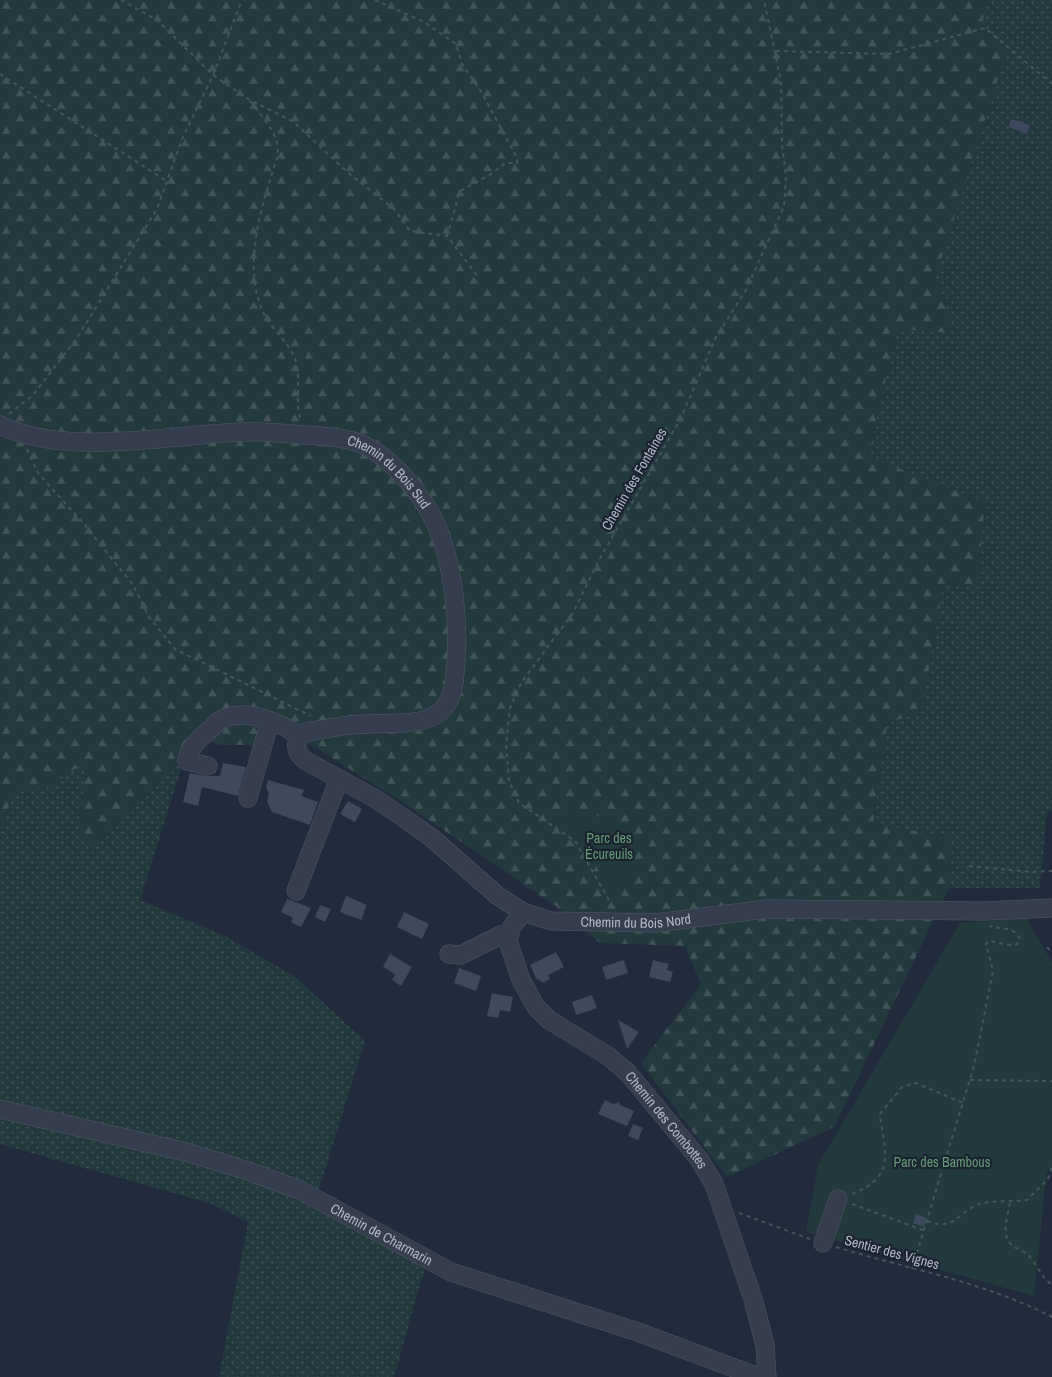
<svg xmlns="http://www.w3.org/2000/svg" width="1052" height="1377" viewBox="0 0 1052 1377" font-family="'Archivo Narrow',sans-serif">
	<defs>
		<pattern id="grass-dots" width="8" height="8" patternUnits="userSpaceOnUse" patternTransform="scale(1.25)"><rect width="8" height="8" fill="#24393d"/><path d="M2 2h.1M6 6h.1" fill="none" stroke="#415458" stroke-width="1.8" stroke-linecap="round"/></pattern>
		<pattern id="forest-firs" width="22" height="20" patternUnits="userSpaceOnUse" patternTransform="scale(1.25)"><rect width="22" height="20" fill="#24393d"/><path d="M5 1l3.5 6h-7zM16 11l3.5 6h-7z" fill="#415458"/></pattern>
	</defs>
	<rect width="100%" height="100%" fill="#222b3c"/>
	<path fill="url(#grass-dots)" d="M986,0H1052V811L1047,812L1040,888H949L952,837L873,824L887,723L921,713L944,583L977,588L867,457L898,329L949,333L951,320L935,279L1007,50L982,29Z
		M186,753L140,900L223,935L294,976L365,1041L318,1192L426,1264L394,1377H219L248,1222L209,1203L0,1144V834L14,789L49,787L86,760L79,835Z"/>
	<path fill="url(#forest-firs)" d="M0,0H986L982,29L1007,50L935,279L951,320L949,333L898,329L867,456L985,502L977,588L944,583L921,713L887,723L873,824L952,837L949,888L834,1127L727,1177L641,1063L701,984L685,946L600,943L560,909L404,803L284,728L257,745H218L202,732L186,753L94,845L79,835L86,761L49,787L14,789L0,834Z"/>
	<path fill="#24393d" d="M576,812C623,818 631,832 637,877L627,889H610C600,877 596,863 588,850C579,837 562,830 550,820L559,814Z
		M1026,918L1052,962V1166L1047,1171L1034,1296L806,1232L818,1165L960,923Z"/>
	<path fill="#3e495c" d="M1011,119L1030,125L1027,134L1009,127Z
		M223,763L246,767L238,796L202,787L198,806L183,802L190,773L206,776H220Z
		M268,780L304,790L301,796L318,802L310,825L272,812L267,801L269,794L266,787Z
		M348,801L362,809L355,822L340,814Z
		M346,896L367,905L361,920L340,912Z
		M287,899L311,908L301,927L291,922L293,918L281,912Z
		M320,905L331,909L325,922L315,917Z
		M404,912L429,924L422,939L397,927Z
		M556,952L564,967L548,975L550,979L542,983L539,979L537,980L530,965Z
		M390,954L412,967L401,986L392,980L395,974L383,967Z
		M624,960L628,973L606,980L602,967Z
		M653,960L669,964L667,970L673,972L670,982L649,977Z
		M459,968L481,976L476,991L454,983Z
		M492,993L513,997L510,1012L500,1010L498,1018L487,1016Z
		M592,995L597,1008L576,1015L572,1002Z
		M618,1020L639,1032L627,1049Z
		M605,1100L614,1104L619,1102L620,1105L634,1111L627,1126L598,1114Z
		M633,1124L643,1128L638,1140L628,1136Z
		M916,1214L926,1218L924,1227L913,1223Z"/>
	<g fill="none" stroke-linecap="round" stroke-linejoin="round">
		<defs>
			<g id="minor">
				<path id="s1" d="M0,425C66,457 169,435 241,432C261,431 281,433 302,435C326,436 355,437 376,452C396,466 415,488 428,509C455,554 461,631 454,683C447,733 399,721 362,724C343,725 324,729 306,732L299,736C294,747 297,754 306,761L376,799L408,821L432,838L498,896L523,912L551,921L656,923L766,909L984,911L1052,908"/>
				<path d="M208,766L187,761C189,748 197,741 206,733C211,729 216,723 221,720C244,707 280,722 299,736"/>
				<path d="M248,798L267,731L274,722"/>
				<path d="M296,891L339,779"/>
				<path id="s2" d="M523,912L511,928L508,941L521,980L536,1007L549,1020L608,1056L628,1073L699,1159L714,1184L753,1299L765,1345L767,1377"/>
				<path d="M449,954L461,955L501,935H508"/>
				<path id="s3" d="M0,1109L186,1152L245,1170L300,1190L451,1272L638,1332L758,1377"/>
				<path d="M823,1243L838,1199"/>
			</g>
		</defs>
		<use href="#minor" stroke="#515867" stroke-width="19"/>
		<path stroke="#42565b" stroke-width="2" stroke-dasharray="4 4" stroke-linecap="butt" d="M121,0L157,20L213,75L248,99L294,122L346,171L395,210L410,231L447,236L479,278
			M375,0L424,22L456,44L462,64L482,93L517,158V163H505L493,173L460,191L447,236
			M776,51L889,54L985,28L1052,84
			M0,74L168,182
			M250,101C263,118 279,133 278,155C263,202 241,264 263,312C271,329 289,342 295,359C302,378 294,401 301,420
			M9,414L33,395L77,338L157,209L182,139L213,75L242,0
			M27,449L38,473L84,524L133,585L149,617L175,649L311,716
			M969,866L1032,872L1052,871
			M613,907L575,841L519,803L509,781L506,745L510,708L521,683L573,613L599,560L681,418L716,337L746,290L784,206L786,177L782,144L781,82L764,0
			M1047,947L1052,953
			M970,1080L1052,1081
			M852,1194C898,1175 884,1153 880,1114L902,1087L916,1083L963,1103
			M1010,1203C1008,1217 999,1236 1014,1247C1018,1249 1024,1251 1028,1255C1037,1264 1041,1277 1052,1285
			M852,1204L923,1230
			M739,1213L810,1239
			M927,1221C956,1233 960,1208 983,1203C997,1200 1013,1202 1027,1200L1048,1179L1052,1166
			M836,1247C908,1269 985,1282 1052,1317
			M912,1269L974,1066L993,971L986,944L988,941C998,941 1007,947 1017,944L1020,939C1015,926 1001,930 990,926"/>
		<use href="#minor" stroke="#363e4d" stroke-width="18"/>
	</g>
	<g text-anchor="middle" stroke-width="4.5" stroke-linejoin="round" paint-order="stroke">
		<g font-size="14" fill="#b1b8c8" stroke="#1b2331">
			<text dy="5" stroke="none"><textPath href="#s1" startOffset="404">Chemin du Bois Sud</textPath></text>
			<text transform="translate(634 479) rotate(-60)" y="5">Chemin des Fontaines</text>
			<text dy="5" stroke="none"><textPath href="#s1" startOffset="1224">Chemin du Bois Nord</textPath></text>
			<text dy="5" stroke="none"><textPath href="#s2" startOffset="280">Chemin des Combottes</textPath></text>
			<text dy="5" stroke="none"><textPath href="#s3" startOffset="404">Chemin de Charmarin</textPath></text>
			<text transform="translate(892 1252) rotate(15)" y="5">Sentier des Vignes</text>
		</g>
		<g font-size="14" fill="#679a77" stroke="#1b2331">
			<text x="609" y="843">Parc des<tspan x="609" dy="16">Écureuils</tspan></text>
			<text x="942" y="1167">Parc des Bambous</text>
		</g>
	</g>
</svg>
